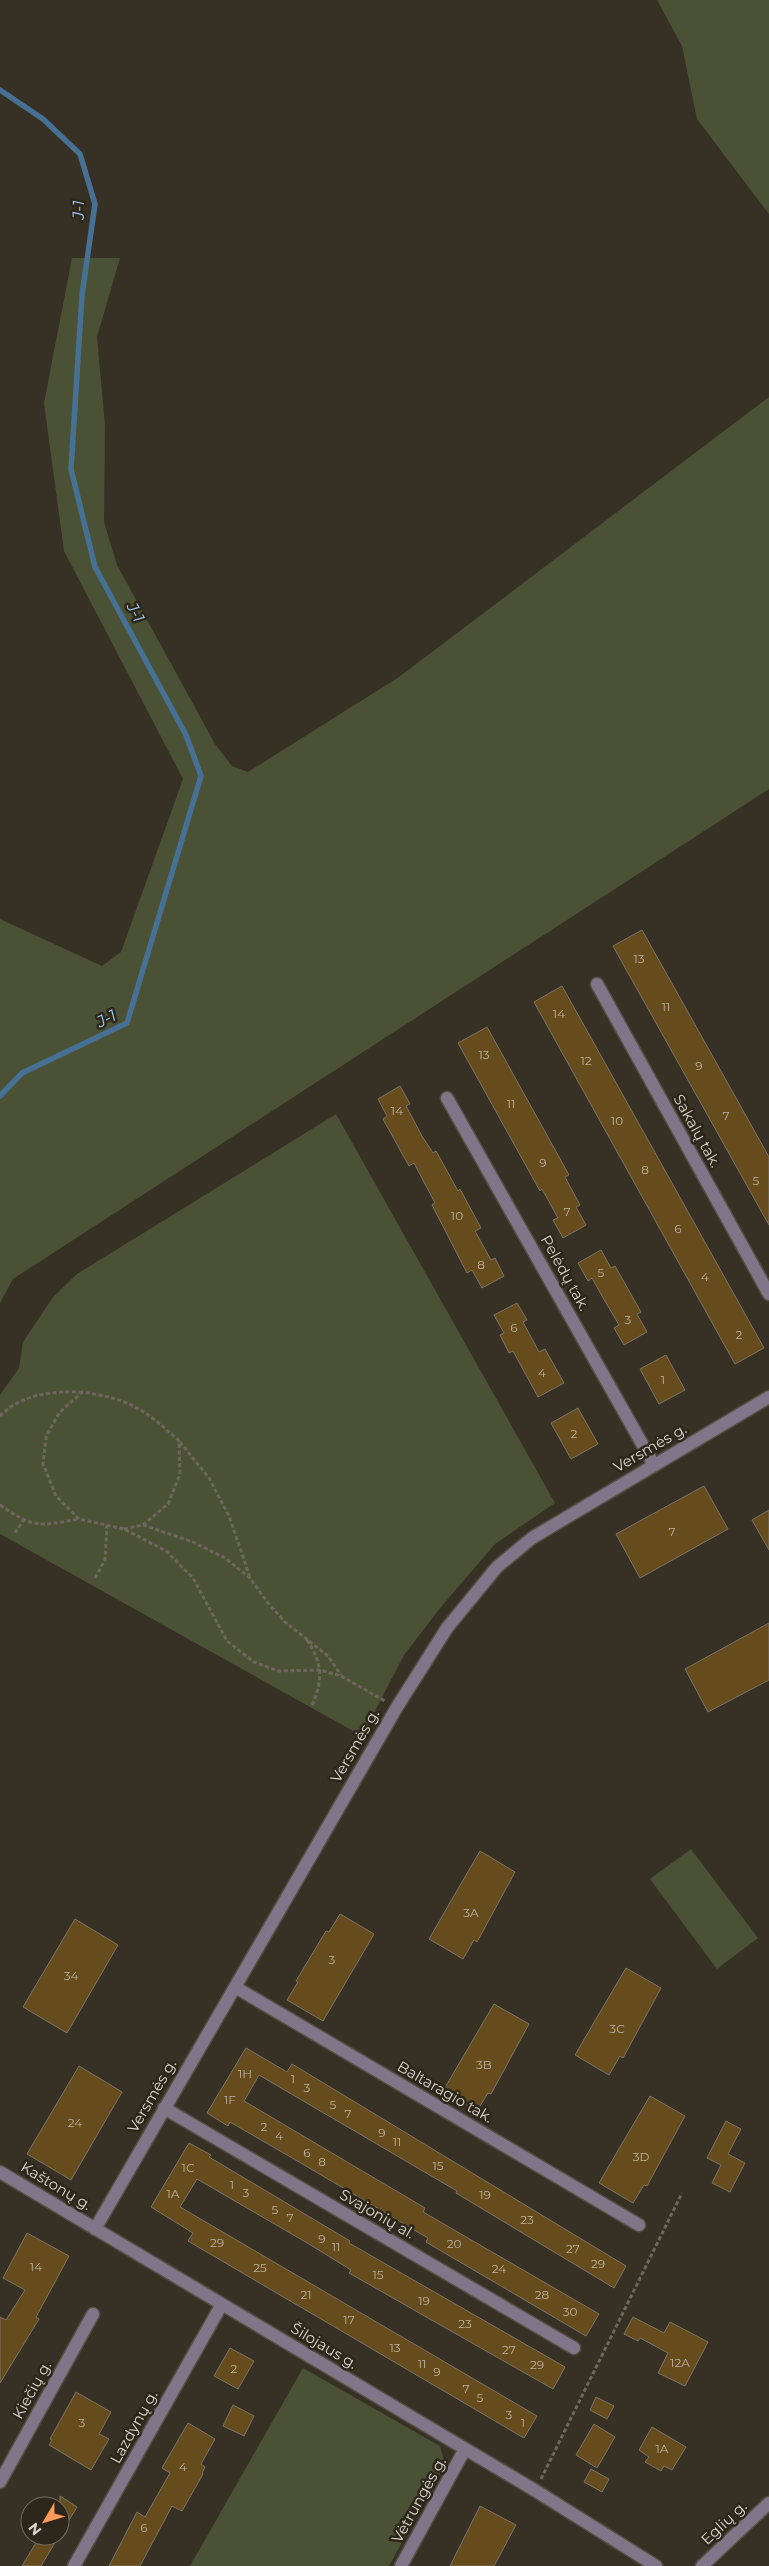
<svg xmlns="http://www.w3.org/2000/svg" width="769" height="2566" viewBox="0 0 769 2566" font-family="Montserrat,sans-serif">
	<rect width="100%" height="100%" fill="#373024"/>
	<path fill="#4b5135" d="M657,0H769V214L697,119L682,46Z
		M72,258H120L97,337L105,425L104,522L117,565L215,744L232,766L248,772L399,677L769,397V789L13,1279L0,1303V919L102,966L121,952L183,779L64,551L44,403Z
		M336,1114L555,1503L495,1544L441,1607L404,1655L362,1736L0,1534V1395L19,1368L23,1342L53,1297L77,1274Z
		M691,1849L758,1938L717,1969L650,1879Z
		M303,2368L440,2446L445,2464L389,2566H190Z"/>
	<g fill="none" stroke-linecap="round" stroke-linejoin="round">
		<path stroke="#467194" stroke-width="5.5" d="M0,90L43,119L80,154L95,204L82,295L71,469L95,567L186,735L201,776L127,1023L22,1073L0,1096"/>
	</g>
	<path fill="#664b1c" stroke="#7d7567" d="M642,930L769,1157V1225L613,946Z
		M562,986L764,1348L735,1364L534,1002Z
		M487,1027L569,1175L565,1177L580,1205L576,1207L586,1225L563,1238L553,1220L558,1218L542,1189L540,1191L458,1043Z
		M400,1086L410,1104L406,1106L422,1136L433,1153L436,1151L458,1191L460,1189L481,1228L475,1231L491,1260L495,1258L504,1276L482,1288L472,1270L467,1273L432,1205L435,1203L414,1163L409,1166L383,1119L387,1116L378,1099Z
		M601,1250L611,1268L615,1266L641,1312L637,1314L647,1332L624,1345L614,1328L619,1325L602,1296L592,1278L588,1281L578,1263Z
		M517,1303L527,1320L523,1322L539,1352L545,1349L564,1383L538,1397L513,1351L509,1353L500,1335L504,1333L494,1315Z
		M666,1355L685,1390L659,1404L640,1369Z
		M578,1408L598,1444L571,1459L551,1423Z
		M704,1486L728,1529L640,1578L616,1534Z
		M769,1510V1550L752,1520Z
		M769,1623V1680L708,1712L685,1669Z
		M480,1851L515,1872L477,1942L474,1940L463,1959L429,1939Z
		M340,1914L374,1934L323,2021L287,2000L298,1982L296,1981L326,1931L329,1932Z
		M75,1919L118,1945L67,2033L23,2007Z
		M626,1968L661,1988L623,2058L620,2056L609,2075L575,2055Z
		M494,2004L529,2024L491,2094L488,2093L477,2111L443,2091Z
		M246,2048L287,2072L292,2064L626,2266L614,2288L456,2193L457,2191L259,2075L244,2101L425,2208L423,2212L599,2314L586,2336L426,2242L428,2238L294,2159L230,2122L228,2126L207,2113Z
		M79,2066L122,2092L71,2180L27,2154Z
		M650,2096L685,2116L647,2186L644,2185L633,2203L599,2183Z
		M726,2121L741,2129L728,2154L745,2163L730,2192L712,2183L721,2165L707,2158Z
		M189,2143L211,2155L209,2157L350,2241L349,2243L565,2367L553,2389L349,2273L351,2270L309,2244L197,2179L180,2207L537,2416L524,2438L188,2241L193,2233L151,2207Z
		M27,2233L69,2256L36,2317L39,2319L0,2383V2317L6,2320L25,2290L3,2278Z
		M633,2317L664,2333L670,2322L708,2342L685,2386L658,2373L668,2353L640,2338L638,2341L624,2334Z
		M230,2348L254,2361L238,2389L214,2376Z
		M76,2392L111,2412L99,2434L109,2439L91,2470L49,2445L52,2440L50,2439Z
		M596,2397L614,2406L607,2419L590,2410Z
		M233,2405L254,2416L244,2436L223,2426Z
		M188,2423L215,2439L201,2464L205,2467L202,2473L203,2474L182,2511L172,2506L140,2566H109L137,2512L145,2517L170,2473L162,2468Z
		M594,2424L615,2437L597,2468L576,2455Z
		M652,2427L686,2447L672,2470L664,2466L661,2471L645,2462L649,2457L639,2450Z
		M591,2469L609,2479L602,2492L584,2482Z
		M60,2496L77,2507L60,2535Z
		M480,2506L516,2525L494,2566H450Z
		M40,2536H59L41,2566H22Z"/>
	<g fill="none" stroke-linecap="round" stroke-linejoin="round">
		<defs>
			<path id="minor" d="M597,984L769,1294
				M447,1098L654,1465
				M235,1987L639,2225
				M164,2108L574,2348
				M0,2172L536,2491L656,2566
				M95,2229L397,1707L447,1628L497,1567L532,1538L769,1397
				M0,2482L93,2314
				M74,2566L222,2304
				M401,2566L465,2449
				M702,2566L769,2503"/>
		</defs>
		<use href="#minor" stroke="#544e42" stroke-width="15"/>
		<path stroke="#6e675d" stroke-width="3" stroke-dasharray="4 2.5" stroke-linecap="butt" d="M0,1416C21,1394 53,1391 82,1392
			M180,1442L209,1478L229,1516L250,1577
			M0,1505C35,1529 39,1526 79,1519
			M143,1525L193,1542L225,1558L250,1578L268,1603L285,1622L328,1656L341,1675
			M124,1529L143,1525L168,1504L180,1474L179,1441C145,1409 129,1399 82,1392L59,1413L46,1437L43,1464L56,1496L79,1519L124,1529L166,1551L193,1578L227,1641L254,1662L278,1671L320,1670L341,1676L385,1701
			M15,1533L23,1521
			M95,1578L105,1560L107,1525
			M307,1640C323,1664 323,1679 312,1706
			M541,2479L682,2193"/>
		<use href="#minor" stroke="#817589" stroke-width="12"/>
	</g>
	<g text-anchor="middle" stroke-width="5" stroke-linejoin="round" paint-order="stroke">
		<g font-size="12" fill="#bdb2a1">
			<text x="639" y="963">13</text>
			<text x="666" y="1011">11</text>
			<text x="559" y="1018">14</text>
			<text x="484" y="1059">13</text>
			<text x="586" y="1065">12</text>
			<text x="699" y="1070">9</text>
			<text x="511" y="1108">11</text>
			<text x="397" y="1115">14</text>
			<text x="726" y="1120">7</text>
			<text x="617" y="1125">10</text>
			<text x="543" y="1167">9</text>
			<text x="645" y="1174">8</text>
			<text x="756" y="1185">5</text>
			<text x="567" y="1216">7</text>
			<text x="457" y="1220">10</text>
			<text x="678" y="1233">6</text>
			<text x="481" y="1269">8</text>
			<text x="601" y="1277">5</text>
			<text x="705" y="1281">4</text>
			<text x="628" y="1324">3</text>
			<text x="514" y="1332">6</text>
			<text x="739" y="1339">2</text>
			<text x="542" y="1377">4</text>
			<text x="663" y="1384">1</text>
			<text x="574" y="1438">2</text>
			<text x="672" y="1536">7</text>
			<text x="471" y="1917">3A</text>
			<text x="332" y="1964">3</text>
			<text x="71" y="1980">34</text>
			<text x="617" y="2033">3C</text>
			<text x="484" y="2069">3B</text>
			<text x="245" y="2078">1H</text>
			<text x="293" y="2083">1</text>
			<text x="307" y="2092">3</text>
			<text x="230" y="2104">1F</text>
			<text x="333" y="2109">5</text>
			<text x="348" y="2118">7</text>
			<text x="75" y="2127">24</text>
			<text x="264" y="2131">2</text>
			<text x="382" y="2137">9</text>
			<text x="279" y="2140">4</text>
			<text x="397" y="2146">11</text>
			<text x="307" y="2157">6</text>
			<text x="641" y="2161">3D</text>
			<text x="322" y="2166">8</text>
			<text x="438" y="2170">15</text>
			<text x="188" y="2172">1C</text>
			<text x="232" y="2189">1</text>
			<text x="246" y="2197">3</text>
			<text x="173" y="2198">1A</text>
			<text x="485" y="2199">19</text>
			<text x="275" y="2214">5</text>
			<text x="290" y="2222">7</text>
			<text x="527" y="2224">23</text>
			<text x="322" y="2243">9</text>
			<text x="217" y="2247">29</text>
			<text x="454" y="2248">20</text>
			<text x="336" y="2251">11</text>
			<text x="573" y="2253">27</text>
			<text x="598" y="2268">29</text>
			<text x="36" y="2271">14</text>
			<text x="260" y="2272">25</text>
			<text x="499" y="2273">24</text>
			<text x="378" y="2279">15</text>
			<text x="306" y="2299">21</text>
			<text x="542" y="2299">28</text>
			<text x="424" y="2305">19</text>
			<text x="570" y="2316">30</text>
			<text x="349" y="2324">17</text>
			<text x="465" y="2328">23</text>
			<text x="395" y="2352">13</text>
			<text x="509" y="2354">27</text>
			<text x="680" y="2367">12A</text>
			<text x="422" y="2368">11</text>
			<text x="537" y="2369">29</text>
			<text x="234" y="2373">2</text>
			<text x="437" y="2376">9</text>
			<text x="466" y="2393">7</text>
			<text x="480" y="2402">5</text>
			<text x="509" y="2419">3</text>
			<text x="82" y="2427">3</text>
			<text x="523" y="2427">1</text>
			<text x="662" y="2453">1A</text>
			<text x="183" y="2471">4</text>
			<text x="144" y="2532">6</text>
		</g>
		<g font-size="15" fill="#dad5cd" stroke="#2d261a">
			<text transform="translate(697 1131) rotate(61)" y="5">Sakalų tak.</text>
			<text transform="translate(565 1273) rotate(61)" y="5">Pelėdų tak.</text>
			<text transform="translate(650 1448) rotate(-30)" y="5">Versmės g.</text>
			<text transform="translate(355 1746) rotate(-60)" y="5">Versmės g.</text>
			<text transform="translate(445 2092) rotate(30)" y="5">Baltaragio tak.</text>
			<text transform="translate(152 2096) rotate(-60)" y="5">Versmės g.</text>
			<text transform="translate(56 2186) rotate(31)" y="5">Kaštonų g.</text>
			<text transform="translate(377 2214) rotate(30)" y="5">Svajonių al.</text>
			<text transform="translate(324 2346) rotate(31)" y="5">Šilojaus g.</text>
			<text transform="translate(32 2390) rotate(-61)" y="5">Kiečių g.</text>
			<text transform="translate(134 2427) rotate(-61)" y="5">Lazdynų g.</text>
			<text transform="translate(419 2500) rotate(-61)" y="5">Vėtrungės g.</text>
			<text transform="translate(724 2523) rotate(-43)" y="5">Eglių g.</text>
		</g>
		<g font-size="16" font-style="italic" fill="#9acdf9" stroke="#2d261a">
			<text transform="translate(78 210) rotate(-89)" y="6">J-1</text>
			<text transform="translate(136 612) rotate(62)" y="6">J-1</text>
			<text transform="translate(106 1018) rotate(-26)" y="6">J-1</text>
		</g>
	</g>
	<g transform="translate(45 2521) rotate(232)"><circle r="24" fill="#2d261a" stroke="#726c62"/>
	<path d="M0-4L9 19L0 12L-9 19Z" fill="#fe9b59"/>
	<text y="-8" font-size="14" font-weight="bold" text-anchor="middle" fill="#dad5cd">N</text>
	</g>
</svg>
